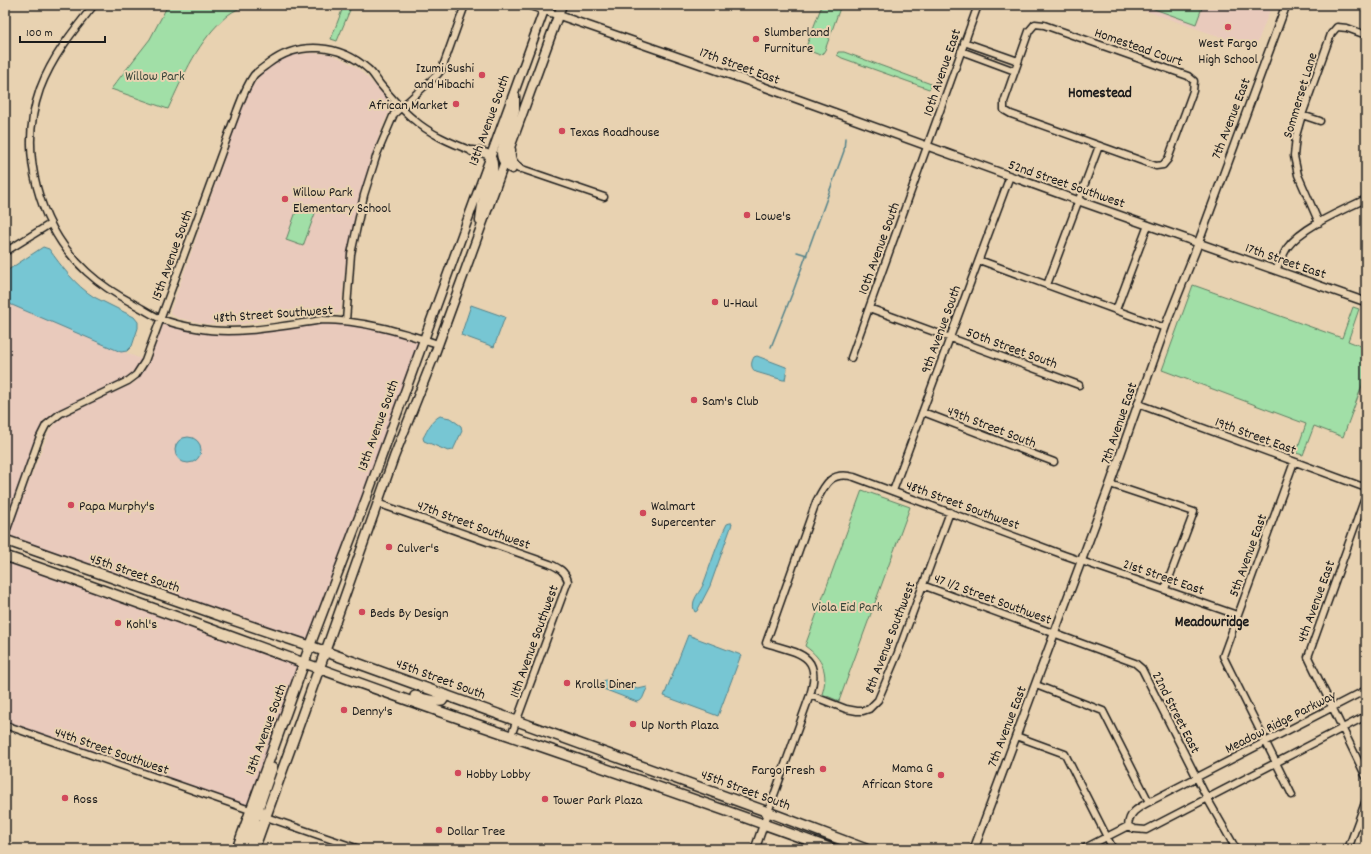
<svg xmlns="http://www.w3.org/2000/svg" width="1371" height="854" viewBox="0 0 1371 854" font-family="Dekko,sans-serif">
	<rect width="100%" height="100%" fill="#e8d2b1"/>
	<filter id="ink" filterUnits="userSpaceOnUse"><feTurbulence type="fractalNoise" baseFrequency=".025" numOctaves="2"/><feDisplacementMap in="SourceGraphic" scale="8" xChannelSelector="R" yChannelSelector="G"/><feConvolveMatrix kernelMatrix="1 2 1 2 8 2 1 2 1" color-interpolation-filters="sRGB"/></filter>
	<g filter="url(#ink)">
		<path fill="#e9cabc" d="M1129,5H1272L1255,49Z
			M313,53L329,54L342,59L356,67L370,80L392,104L391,108L384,123L371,157L355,215L346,260L341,311L337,314L292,316L235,325L206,324L178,318L171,314L170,312L243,106L252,87L261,74L270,66L282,59L295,55Z
			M5,301L143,360L132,375L44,420L30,451L5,524Z
			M342,322L377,329L419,343L309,643L7,539L49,431L62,417L134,383L148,365L164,323L196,333H242Z
			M5,560L302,664L249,807L5,722Z"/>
		<path fill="#a1dfa7" stroke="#5e7e62" d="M168,5H247C240,8 233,11 228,15C198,40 184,75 168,109L111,89L150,39Z
			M344,5H352L337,41L331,39Z
			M822,5H841L825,50L823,53L820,55L807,50L806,47Z
			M1143,5H1203L1196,24Z
			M838,52H844L931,84V87L929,89L842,58L837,55Z
			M299,203L317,208L303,246L286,240Z
			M1193,285L1342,338L1353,307L1359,309L1348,341L1366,348V375L1343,437L1314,426L1303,455L1296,453L1306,424L1162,370Z
			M862,490L910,507L839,701L822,694C829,673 823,659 805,646Z"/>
		<path fill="#77c6d3" stroke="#53828a" d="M43,247L49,249C62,267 75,285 94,297C107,304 121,310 134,317L138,322V328L132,346L127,351L121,352L5,302V272Z
			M471,305L505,317L494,347L461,335Z
			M757,356L786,367L787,369L785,380H783L756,372C750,368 751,362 754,357Z
			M440,416L450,418L461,426L462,431L453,450L448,451L424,441L423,438C428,429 431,421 440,416Z
			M175 450a13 13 0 1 1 26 0a13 13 0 1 1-26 0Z
			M730,523H732L731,527L710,586L697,611L695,612C693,609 693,605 694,601C696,595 701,590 703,585C711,564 717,543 727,524Z
			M688,635L741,655L718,716L664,696Z
			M606,680L638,689L647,687V689C643,694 644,701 637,702L601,688V682Z"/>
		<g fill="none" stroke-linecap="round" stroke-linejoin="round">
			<path stroke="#53828a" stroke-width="1.5" d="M797,252L807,255
				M771,347L794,289L844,151L845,138"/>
			<defs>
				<path id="minor" d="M94,5C73,31 52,57 40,89C18,151 38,227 87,272C101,285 117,295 134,304C143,309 152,315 161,319C171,323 184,326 196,328C235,336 282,326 322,320C362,320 401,332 438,344
					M1035,24L1044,25L1188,76L1194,81L1193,91L1168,159L1163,165L1156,166L1011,114L1004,110V102L1029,31Z
					M964,42L1018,61
					M961,51L1015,71
					M1302,115L1320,121
					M519,168L604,197
					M1319,223L1298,175L1294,156L1296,136L1302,115L1331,34L1337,27L1347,28L1366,35
					M5,252L50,224
					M979,260L1165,328
					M1276,270C1280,262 1283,255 1287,248C1302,227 1343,210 1366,199
					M1047,285L1099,146
					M869,308L1079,385
					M1116,310L1148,225
					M346,321L351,254L364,195L377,154L394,114L438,74L442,69L465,5
					M851,358L978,5
					M1138,404L1366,488
					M923,412L1054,462
					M1110,484L1194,512L1165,589
					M893,491L1010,176
					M1366,495L1308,657L1366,777
					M377,503L550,564C559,568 565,571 568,581L511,736
					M5,535L39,439L46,425L61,413L128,381L136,375L145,361L237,111C242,98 246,86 254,75C258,71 264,67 268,64C299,40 340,44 368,69C373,73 376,79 380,84C390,96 401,109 413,119C430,134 451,143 472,151
					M922,585L1135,663L1142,669L1207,798L1236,849
					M1036,685L1103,711L1149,802
					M810,695L846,709L857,711H863L869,709L878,700L897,655L950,512
					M5,725L250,810
					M1016,736L1065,754L1113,849
					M1292,795L1223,656L1294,462
					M768,812L810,695C823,654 798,653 766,643L816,502C825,484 831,471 854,477L1064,555L1237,615
					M266,817L359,849
					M1128,826C1129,812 1138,808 1149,802L1366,690
					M1128,826L1134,829L1146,830L1366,716
					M1083,849L1128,826
					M1348,849L1366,800"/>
				<path id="tertiary" d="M529,5L745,80L1079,201L1366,302
					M755,849L768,812
					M974,849L1110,484L1167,322L1195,252L1286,5"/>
				<path id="secondary" d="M511,150C510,158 512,163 519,168
					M472,151C487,152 495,154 493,172L482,204L480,221
					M512,169C505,165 501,159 501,152L515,110V96
					M310,646L366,499L544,10L547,5
					M325,652L394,457L434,356L562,5"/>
				<path id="primary" d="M5,540L221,616L310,646L768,812L866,849
					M5,556C151,606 295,661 441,712C571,757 702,801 832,849
					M415,696C424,699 432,702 442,701L446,695
					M266,817L260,814L259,806L272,768
					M237,849L310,646
					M246,849L255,821V816L250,810
					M254,849L325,652"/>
			</defs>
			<use href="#minor" stroke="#1c1c1c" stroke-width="9"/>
			<use href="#tertiary" stroke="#1c1c1c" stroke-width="10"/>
			<use href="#secondary" stroke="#1c1c1c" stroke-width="11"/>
			<use href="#primary" stroke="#1c1c1c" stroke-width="12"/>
			<use href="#minor" stroke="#e8d2b1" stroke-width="6"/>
			<use href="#tertiary" stroke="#e8d2b1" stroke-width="7"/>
			<use href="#secondary" stroke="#e8d2b1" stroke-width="8"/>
			<use href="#primary" stroke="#e8d2b1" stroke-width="9"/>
		</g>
	</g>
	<g fill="#d1495b" stroke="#e8d2b1" stroke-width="1.5">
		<circle cx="1228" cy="27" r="4"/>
		<circle cx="756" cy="39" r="4"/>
		<circle cx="482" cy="75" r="4"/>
		<circle cx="456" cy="104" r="4"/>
		<circle cx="562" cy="131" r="4"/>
		<circle cx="285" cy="199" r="4"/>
		<circle cx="747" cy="215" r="4"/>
		<circle cx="715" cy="302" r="4"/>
		<circle cx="694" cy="400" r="4"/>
		<circle cx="71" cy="505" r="4"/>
		<circle cx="643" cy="513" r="4"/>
		<circle cx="389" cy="547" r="4"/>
		<circle cx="362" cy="612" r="4"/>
		<circle cx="118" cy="623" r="4"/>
		<circle cx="567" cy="683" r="4"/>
		<circle cx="344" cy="710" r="4"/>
		<circle cx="633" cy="724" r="4"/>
		<circle cx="823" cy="769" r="4"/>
		<circle cx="458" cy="773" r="4"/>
		<circle cx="941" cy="775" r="4"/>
		<circle cx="65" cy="798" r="4"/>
		<circle cx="545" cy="799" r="4"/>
		<circle cx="439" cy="830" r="4"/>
	</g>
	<g text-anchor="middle" stroke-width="4" stroke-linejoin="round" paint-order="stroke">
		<g font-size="14" fill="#1c1c1c" stroke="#e8d2b1" text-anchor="start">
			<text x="764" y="36">Slumberland<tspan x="764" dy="16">Furniture</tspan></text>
			<text x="1228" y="47" text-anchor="middle">West Fargo<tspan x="1228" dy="16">High School</tspan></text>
			<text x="474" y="72" text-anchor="end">Izumi Sushi<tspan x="474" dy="16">and Hibachi</tspan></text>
			<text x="448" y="109" text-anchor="end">African Market</text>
			<text x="570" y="136">Texas Roadhouse</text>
			<text x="293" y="196">Willow Park<tspan x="293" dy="16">Elementary School</tspan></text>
			<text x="755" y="220">Lowe's</text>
			<text x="723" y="307">U-Haul</text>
			<text x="702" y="405">Sam's Club</text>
			<text x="79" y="510">Papa Murphy's</text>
			<text x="651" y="510">Walmart<tspan x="651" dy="16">Supercenter</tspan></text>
			<text x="397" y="552">Culver's</text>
			<text x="370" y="617">Beds By Design</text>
			<text x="126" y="628">Kohl's</text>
			<text x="575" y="688">Krolls Diner</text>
			<text x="352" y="715">Denny's</text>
			<text x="641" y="729">Up North Plaza</text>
			<text x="933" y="772" text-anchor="end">Mama G<tspan x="933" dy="16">African Store</tspan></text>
			<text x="815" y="774" text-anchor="end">Fargo Fresh</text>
			<text x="466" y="778">Hobby Lobby</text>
			<text x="73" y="803">Ross</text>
			<text x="553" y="804">Tower Park Plaza</text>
			<text x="447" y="835">Dollar Tree</text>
		</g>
		<g font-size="14" fill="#1c1c1c" stroke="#e8d2b1">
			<text transform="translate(1139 46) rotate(19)" y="5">Homestead Court</text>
			<text transform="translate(740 65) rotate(20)" y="5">17th Street East</text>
			<text transform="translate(941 72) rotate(-71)" y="5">10th Avenue East</text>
			<text transform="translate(1299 95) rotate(-73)" y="5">Sommerset Lane</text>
			<text transform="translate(1230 118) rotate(-69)" y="5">7th Avenue East</text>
			<text transform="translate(488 120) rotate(-70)" y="5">13th Avenue South</text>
			<text transform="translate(1067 183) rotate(19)" y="5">52nd Street Southwest</text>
			<text transform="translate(878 248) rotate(-70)" y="5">10th Avenue South</text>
			<text transform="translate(171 255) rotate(-70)" y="5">15th Avenue South</text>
			<text transform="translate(1286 260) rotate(19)" y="5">17th Street East</text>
			<text transform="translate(273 313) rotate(-4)" y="5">48th Street Southwest</text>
			<text transform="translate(940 329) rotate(-70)" y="5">9th Avenue South</text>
			<text transform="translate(1012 347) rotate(20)" y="5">50th Street South</text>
			<text transform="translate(1118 423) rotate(-71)" y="5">7th Avenue East</text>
			<text transform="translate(377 425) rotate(-70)" y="5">13th Avenue South</text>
			<text transform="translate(992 426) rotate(21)" y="5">49th Street South</text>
			<text transform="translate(1256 435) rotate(20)" y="5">19th Street East</text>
			<text transform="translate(963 504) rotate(20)" y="5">48th Street Southwest</text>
			<text transform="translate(474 524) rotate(20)" y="5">47th Street Southwest</text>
			<text transform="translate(1247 555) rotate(-70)" y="5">5th Avenue East</text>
			<text transform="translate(135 572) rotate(19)" y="5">45th Street South</text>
			<text transform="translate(1164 576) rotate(19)" y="5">21st Street East</text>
			<text transform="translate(993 598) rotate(20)" y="5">47 1/2 Street Southwest</text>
			<text transform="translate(1315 601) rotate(-70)" y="5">4th Avenue East</text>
			<text transform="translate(889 637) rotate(-69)" y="5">8th Avenue Southwest</text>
			<text transform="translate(533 641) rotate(-70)" y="5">11th Avenue Southwest</text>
			<text transform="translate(441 678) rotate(20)" y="5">45th Street South</text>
			<text transform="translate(1177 712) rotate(63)" y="5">22nd Street East</text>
			<text transform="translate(1280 721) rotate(-27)" y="5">Meadow Ridge Parkway</text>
			<text transform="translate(1006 726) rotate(-69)" y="5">7th Avenue East</text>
			<text transform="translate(265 729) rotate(-70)" y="5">13th Avenue South</text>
			<text transform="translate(112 750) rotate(19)" y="5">44th Street Southwest</text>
			<text transform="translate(746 789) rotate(20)" y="5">45th Street South</text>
		</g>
		<g font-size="14" fill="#374338" stroke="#e8d2b1">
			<text x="155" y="80">Willow Park</text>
			<text x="847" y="611">Viola Eid Park</text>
		</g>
		<g font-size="15" font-weight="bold" fill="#1c1c1c" stroke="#e8d2b1">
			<text x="1100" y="97">Homestead</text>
			<text x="1212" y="626">Meadowridge</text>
		</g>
	</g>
	<rect width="1371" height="854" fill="none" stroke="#e8d2b1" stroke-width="20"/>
	<rect x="10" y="10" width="1351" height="834" fill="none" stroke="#1c1c1c" stroke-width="1.5" filter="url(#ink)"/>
	<path d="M20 36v6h85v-6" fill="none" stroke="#1c1c1c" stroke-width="2"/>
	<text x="26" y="36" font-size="12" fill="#1c1c1c" stroke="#e8d2b1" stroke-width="3" paint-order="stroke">100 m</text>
</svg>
